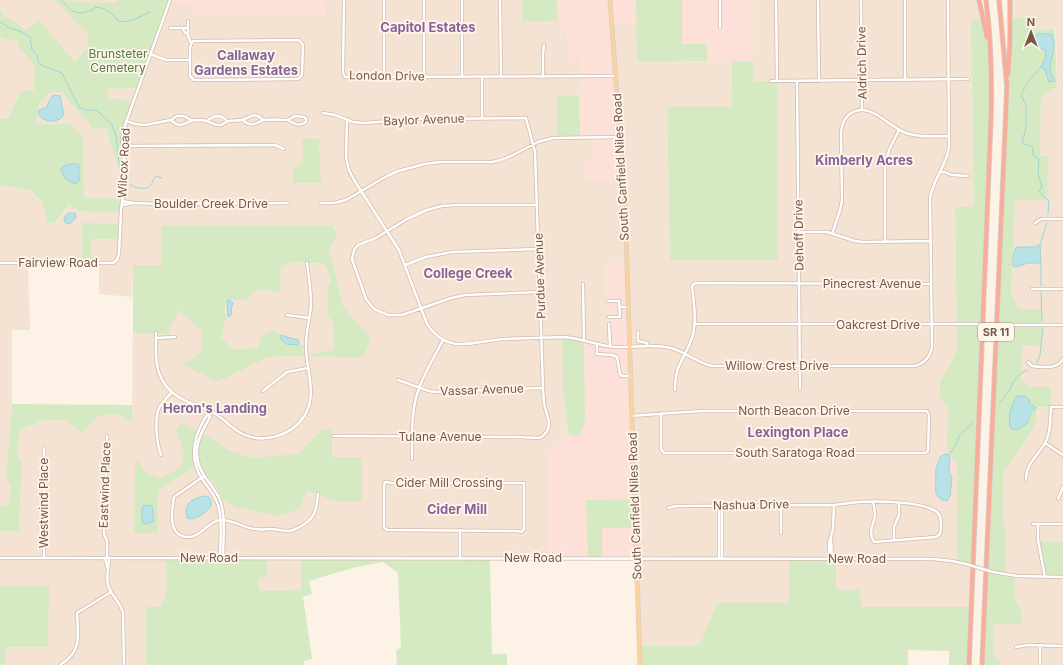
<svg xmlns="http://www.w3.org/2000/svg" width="1063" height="665" viewBox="0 0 1063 665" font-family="Inter,sans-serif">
	<rect width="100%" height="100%" fill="#fcf2e5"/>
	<path fill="#f4e3d3" d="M0,0H119L91,45L69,65L34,91H21L8,119H0V23L4,17L0,9Z
		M324,0H522L523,22L558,21L567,32L569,57H581L583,96H557L594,138V161L585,162L586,180L623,179L611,24H637V62L732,61L731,107H667L670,260H777V82L753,81V0H979L989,49L972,96L974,207H955L957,353L940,382L948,408V449L957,463V561L973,566L971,607H860L789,559V603H717L699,646H639L636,539L606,263L608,346L563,395L569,437L548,455L549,558H301V590L258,591V578L166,558L167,589L161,607L146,608V665H0V531H19L22,464L17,455L20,430L44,420H66L82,432L96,417L118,414L132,423L133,333H156L179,310L201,330V351L184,364L218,382L268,357L303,356V345H298L299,343L298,340L281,335L275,330L258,348L233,349L221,337L226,320L225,299L247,301L254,291L268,290L279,293L281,266L301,261L309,264L321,263L326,266L331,281L327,290L328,317L334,323V350L312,353L363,358L370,339L343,306L329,248L338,235L161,227V265H133L132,297L99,294V263H28L30,330H12V404L6,478L11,487L8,506H0V185L30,191L43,203L56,223L69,204L122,198H84L83,136L69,124H37V108L41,101L52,92H63L76,111L86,117L91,125L106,128L112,149L118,99H108V89L137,88L169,3H192V16L324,15Z
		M1010,0H1063V542H1039L1063,577V665H1002L993,655L994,623L1020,624L1021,609L1015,597V576L1006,575V528L1003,521V473L1030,435L1036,422L1037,407H1050L1021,379L1022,345H1041L1043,328L1019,309L1011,294L1015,200H1047V156H1040L1041,95L1057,86L1056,30H1032L1010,19Z"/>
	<path fill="#fde1d8" d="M170,0H324L323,15L192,16V3H169Z
		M557,0H636L637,24H612L623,179L585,180V162L594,161V138H580L579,96H583L581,57H569L567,32L558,21Z
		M682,0H753V61H707V44H682Z
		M627,262L637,558H549L548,454L569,437V435H580L584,340L608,346L606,263Z"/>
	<path fill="#d5eac3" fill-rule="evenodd" d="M51,0H67L74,2L116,3L119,0H170L137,88L108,89V99H118L132,103L123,135L125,167L119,166L112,149L106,128L91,129C90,119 83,117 77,111C72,106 67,98 63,92H52L41,101L37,108V124H69L83,136L84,198H122L121,212L80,211L69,204L55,223H48L43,203L31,191L0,185V119H8L21,91H34L35,67L17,44L19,40L5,39L0,36V9L5,17L16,22L26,31L39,20L74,61L88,48V32L78,25L58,3ZM76,163L79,165V181L76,184C67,182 64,177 61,169L63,167Z
		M522,0H557L558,21L523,22Z
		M636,0H682V44H707V61L637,62Z
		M1024,18L1032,30H1055L1057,87L1041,96L1040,156H1048L1047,200H1015L1011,294L1019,309H1042L1043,328L1041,345H1022L1021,379L1030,387H1051V407H1037L1036,422L1030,435L1003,473V521L1006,528V575L1015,576V597L1021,609V624H994L993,655L1002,665H982L1007,86L1010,52V19ZM1024,396L1029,399L1034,409L1030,415L1027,424Z
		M983,19L989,49L991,75L973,566L957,562V464L947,449L948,408L940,397V382L957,352L955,207H974L971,20Z
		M732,61H753V81H777L778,260H670L667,107H731Z
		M557,96H579L580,138H557Z
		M302,139H319L321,183H293V170L303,160Z
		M82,223L120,224V239H91V263H82Z
		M161,226H332L338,235L329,248L343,306L371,339L363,358L309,356L312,353L334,350V323L328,317L327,290L331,281L326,266L321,263L309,264L301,261L281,266L280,293L268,290L254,291L247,301L225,299L226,320L221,337L233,349L258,348L260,337L275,330L281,335V339L291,345H303V356L268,357L218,382L183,365L201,351V330L179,310L168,334L133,333V265H161Z
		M562,337L584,340L585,421L580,436L569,435L563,395Z
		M12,404L132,405V423L118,414L96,417L82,433L66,420H44L20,430L17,455L22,464L19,531H0V506L8,505L11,487L6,478Z
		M181,423L210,437L226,449L250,458L298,454L323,429H332V457H362V501H336L307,491L300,509L278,516L236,507L223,499L210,477L205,473L200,463L158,491V533H134L135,460H138L143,470L160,479L180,468L184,452L176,431ZM153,508L150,524L143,523Z
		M635,499L636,528H602V558H588L586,500Z
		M1038,542H1063V577H1045Z
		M166,558H266L267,576L258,578L259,591L301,590V558H490L492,654H507V665H397L396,651L401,647L398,573L383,562L352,568L309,581L312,594L303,597L312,659L304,661V665H146V607H161L167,589Z
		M789,558L836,559V590H860L861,607H971L969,665H949V651L908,650V665H640L639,646H699L717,603H789Z
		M0,586H49L48,647H5V665H0Z"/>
	<path fill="#b9e2e6" stroke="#9fd3d8" d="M1039,33L1043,34H1052C1052,39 1055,42 1054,47C1052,64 1046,65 1055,81L1049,82L1045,70L1041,67L1046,56L1045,50L1041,49L1037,42L1036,35Z
		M53,95L60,96L64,115C57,124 43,123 38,113L39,110L47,107L49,101Z
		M76,163L79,165V181L76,184C67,182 63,177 61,169L63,166Z
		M70,213H75L76,218L71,223L67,224L65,222L64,218L66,215Z
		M1038,245H1040L1041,263H1028L1016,267L1013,266C1013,260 1012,251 1017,247H1035Z
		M227,300H230L233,303L231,309L232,314L228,317Z
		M281,335L298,340L299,343L298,345L286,344L281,339Z
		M1017,396H1024L1029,399L1030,403L1036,408C1030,411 1029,418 1027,424L1017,430L1011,429C1007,420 1011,404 1017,396Z
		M945,454L949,455L950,457L949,472L952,478L950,496L947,501C934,500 935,489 936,479C936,475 935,472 936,469C936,464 940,462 940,457Z
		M204,496L209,497L211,501V506C205,513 199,518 191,519L187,518C183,504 191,499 204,496Z
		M148,505L152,506L154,521L147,524L143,523C141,518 141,511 143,506Z"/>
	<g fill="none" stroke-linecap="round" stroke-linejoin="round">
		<path stroke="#9fd3d8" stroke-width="1" d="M61,0L72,11L82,13L93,10L95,7C105,8 112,12 117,20C128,25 139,17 150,12
			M0,22L10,28L20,31L30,37L32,49L38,57V62L41,65L62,73L79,107L85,110H96L112,124L113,128L116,136L121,179L123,180
			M1041,67L1027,83L1021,95L1026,105V128L1022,142C1025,146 1030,144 1033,148V155L1039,159L1038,175L1042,186L1039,192L1049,201L1048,214
			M126,182C132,187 144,192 151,185C153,182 153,179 156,176L162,178
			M1040,245L1047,223
			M1041,263V286
			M1041,292L1042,321
			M1037,363L1040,355L1043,328
			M999,403C1003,399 1007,394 1010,389C1014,380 1018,373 1028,370
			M949,455L956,445L960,435L974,422"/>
		<defs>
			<path id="minor" d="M344,0L343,73L345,77L615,76
				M424,0V77
				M462,0V77
				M500,0L501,77
				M720,0V27
				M776,0L777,81
				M818,0L819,81
				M861,0L862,109
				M905,0V80
				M188,21V36L191,43
				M170,28H188
				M183,29L185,33H188
				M299,40L303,45L302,75L298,79L194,80L190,76V47L193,41Z
				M150,54L166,60H190
				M384,77V0
				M482,77V118
				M543,77V55L544,45
				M771,81L968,79
				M797,81L800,389
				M323,113L335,115L353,122L364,123L418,119L526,118L535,152L543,388L544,404L549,422L548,430L543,436L539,438L518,437L334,436
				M295,116L304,117L306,119V122C300,127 294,124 288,120Z
				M347,119L346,158L349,170L354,180L399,250L427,324C448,355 472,342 502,339C523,338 543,338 564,337C581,338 598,346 615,347C633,348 653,343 671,348C686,352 698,364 713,366H914C924,364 930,357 932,347L930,198C933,179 947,165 949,147L948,0
				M171,120C182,131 185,121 194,120C197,120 203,120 206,121C211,122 214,126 221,125C224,124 226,121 229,121C233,120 237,121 241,120C250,119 253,110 263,120
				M243,120C252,129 256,122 264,120C272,119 281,120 288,120
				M126,121L136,124L145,125L171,120L177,116H184L191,120
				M207,121C214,115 221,114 227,121
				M123,146L275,145L284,149
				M940,172H945L951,175L968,176
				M122,201L134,203L158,204L288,203
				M320,203H334L346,200L387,176L398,171L425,164L440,162H492L501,160L511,156L538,142L553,138L620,137
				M122,205L134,203
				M537,205H457L442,206L427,210L407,219L376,238L358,245L354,250L352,259L366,299L374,309L388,315H402L451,298L465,295L540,292
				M1035,223L1041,219H1063
				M799,232H827L855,241L863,242L931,241
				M832,234L840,210L842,200L841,131C842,124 845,117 851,113C870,101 889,127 906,133C920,138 935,136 949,136
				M885,242V166L889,150L899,130
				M0,263H113L117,260L119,254L121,210L126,174L122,140L124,128L170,0
				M405,265L426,257L452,252L539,249
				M583,284L584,340
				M1032,289H1063
				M608,301H619L620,317H609
				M619,307H628
				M287,315L309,318
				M609,324L610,346
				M694,324H974
				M1005,325H1063
				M638,332V341L647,343V346
				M156,333C156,350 154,368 164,383C176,401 194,403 212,412C222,417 229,426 239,432C261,445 291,437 305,415C318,392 305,368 306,344C306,331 310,318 311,305C311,290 309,277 307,263
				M156,338L175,337
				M597,344V354L612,355L617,357L620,374L622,376H630
				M1028,362L1032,366C1043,367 1057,370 1063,359
				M398,380L429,391L435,392L543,388
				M675,390C675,364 684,360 692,338C697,323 694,302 692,286L695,283L931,284
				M263,391L287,372L308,368
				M211,411C209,414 207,415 205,418C193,438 189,458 202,479C208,487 215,495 218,505C223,520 220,542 220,558
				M209,414L210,417C198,437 190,455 205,477C211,486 218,493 221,503C226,519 223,540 223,558
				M632,416C656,414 680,412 704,411H927L929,415L928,451L925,453H664L661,449V413
				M107,436L104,534L107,541V558
				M1045,443L1063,455
				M161,455C157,445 154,419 159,408C162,402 167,398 171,393
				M412,459C412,437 411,415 417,394C423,374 434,358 443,340
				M204,476L174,497C172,509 168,531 182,536C199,542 206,522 220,520C233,519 243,528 255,529C260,530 266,529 271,529C276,529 283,531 289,531C296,530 308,523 312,517C317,511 317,501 318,494
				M1026,480C1025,463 1041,453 1047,439C1051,429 1050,418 1051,407H1063
				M387,482L391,483H524V529L521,532L517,531L387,530L384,527V485L385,482Z
				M1058,499L1063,487
				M781,505V533
				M719,506V558
				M722,506V558
				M668,508L677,506L834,505C842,504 850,503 859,502C876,501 926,501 938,513C942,517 941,529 940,534L936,537L874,542C868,534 873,525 875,516C875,511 874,506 873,502
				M1033,524H1063
				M1038,524V540L1045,577
				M460,530V558
				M831,539L832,558
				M894,541V527L899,515V503
				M0,558L933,559L952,561L966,564
				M44,558V448
				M105,558L107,567
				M109,558C109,569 104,581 111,592C115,599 121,604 123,613L124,665
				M829,558V543L833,529L834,505
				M993,572L1017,576L1063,577
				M1040,645V665
				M1016,647L1028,645L1063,646
				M60,665C82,652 78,636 77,613L111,592"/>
			<path id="major" d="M610,0L625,203L640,665"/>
			<path id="highway" d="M979,0L987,37
				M1008,74L1010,41V0
				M969,665L991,117C992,79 991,38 986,0
				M982,665L1007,86L999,0"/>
		</defs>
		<use href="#minor" stroke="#d0bbae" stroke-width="4"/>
		<use href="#major" stroke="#d9d0cc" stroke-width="5"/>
		<use href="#highway" stroke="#d9d0cc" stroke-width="5.5"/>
		<use href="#minor" stroke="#fff" stroke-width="2.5"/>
		<use href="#major" stroke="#fcd39d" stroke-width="3.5"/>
		<use href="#highway" stroke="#f7ae9b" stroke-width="4"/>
		<defs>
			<path id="minor-bridge" d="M974,324L1005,325
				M966,564L993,572"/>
		</defs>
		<use href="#minor-bridge" stroke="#d0bbae" stroke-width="4" stroke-linecap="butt"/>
		<use href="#minor-bridge" stroke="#fff" stroke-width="2.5"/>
	</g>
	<g text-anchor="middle" stroke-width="3.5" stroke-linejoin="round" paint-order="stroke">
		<rect fill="#fff6eb" stroke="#9f877a" stroke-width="1" x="978" y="323" width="36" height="18" rx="3"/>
		<g font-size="11" font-weight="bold" fill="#76574a">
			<text x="996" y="336">SR 11</text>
		</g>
		<g font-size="12" fill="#557c42" stroke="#fff6eb">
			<text x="118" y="58">Brunsteter<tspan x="118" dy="14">Cemetery</tspan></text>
		</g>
		<g font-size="12" fill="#76574a" stroke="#fff6eb">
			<text transform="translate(862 63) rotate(-91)" y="4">Aldrich Drive</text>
			<text transform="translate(387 76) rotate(1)" y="4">London Drive</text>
			<text transform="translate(424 120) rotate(-2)" y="4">Baylor Avenue</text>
			<text transform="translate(124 163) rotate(-87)" y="4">Wilcox Road</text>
			<text transform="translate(621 167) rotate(-93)" y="4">South Canfield Niles Road</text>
			<text x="211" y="208">Boulder Creek Drive</text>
			<text transform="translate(799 235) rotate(-91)" y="4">Dehoff Drive</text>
			<text x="58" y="267">Fairview Road</text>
			<text transform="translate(540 276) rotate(-92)" y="4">Purdue Avenue</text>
			<text x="872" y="288">Pinecrest Avenue</text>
			<text x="878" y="329">Oakcrest Drive</text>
			<text x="777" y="370">Willow Crest Drive</text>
			<text transform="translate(482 390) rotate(-2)" y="4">Vassar Avenue</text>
			<text x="794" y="415">North Beacon Drive</text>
			<text x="440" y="441">Tulane Avenue</text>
			<text x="795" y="457">South Saratoga Road</text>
			<text x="449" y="487">Cider Mill Crossing</text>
			<text transform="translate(105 485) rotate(-88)" y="4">Eastwind Place</text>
			<text transform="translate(44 503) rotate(-90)" y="4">Westwind Place</text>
			<text transform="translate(751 505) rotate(-1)" y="4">Nashua Drive</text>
			<text transform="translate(635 506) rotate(-92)" y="4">South Canfield Niles Road</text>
			<text x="209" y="562">New Road</text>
			<text x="533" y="562">New Road</text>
			<text x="857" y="563">New Road</text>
		</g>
		<g font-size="13" font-weight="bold" fill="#856599" stroke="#fff6eb">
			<text x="428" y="32">Capitol Estates</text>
			<text x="246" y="60">Callaway<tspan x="246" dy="15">Gardens Estates</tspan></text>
			<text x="864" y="165">Kimberly Acres</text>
			<text x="468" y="278">College Creek</text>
			<text x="215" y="413">Heron's Landing</text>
			<text x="798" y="437">Lexington Place</text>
			<text x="457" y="514">Cider Mill</text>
		</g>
	</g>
	<g transform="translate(1031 32)" stroke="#fff6eb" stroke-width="3" paint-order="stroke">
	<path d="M0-3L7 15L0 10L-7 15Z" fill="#76574a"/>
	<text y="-6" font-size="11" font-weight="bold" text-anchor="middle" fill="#76574a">N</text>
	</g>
</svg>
